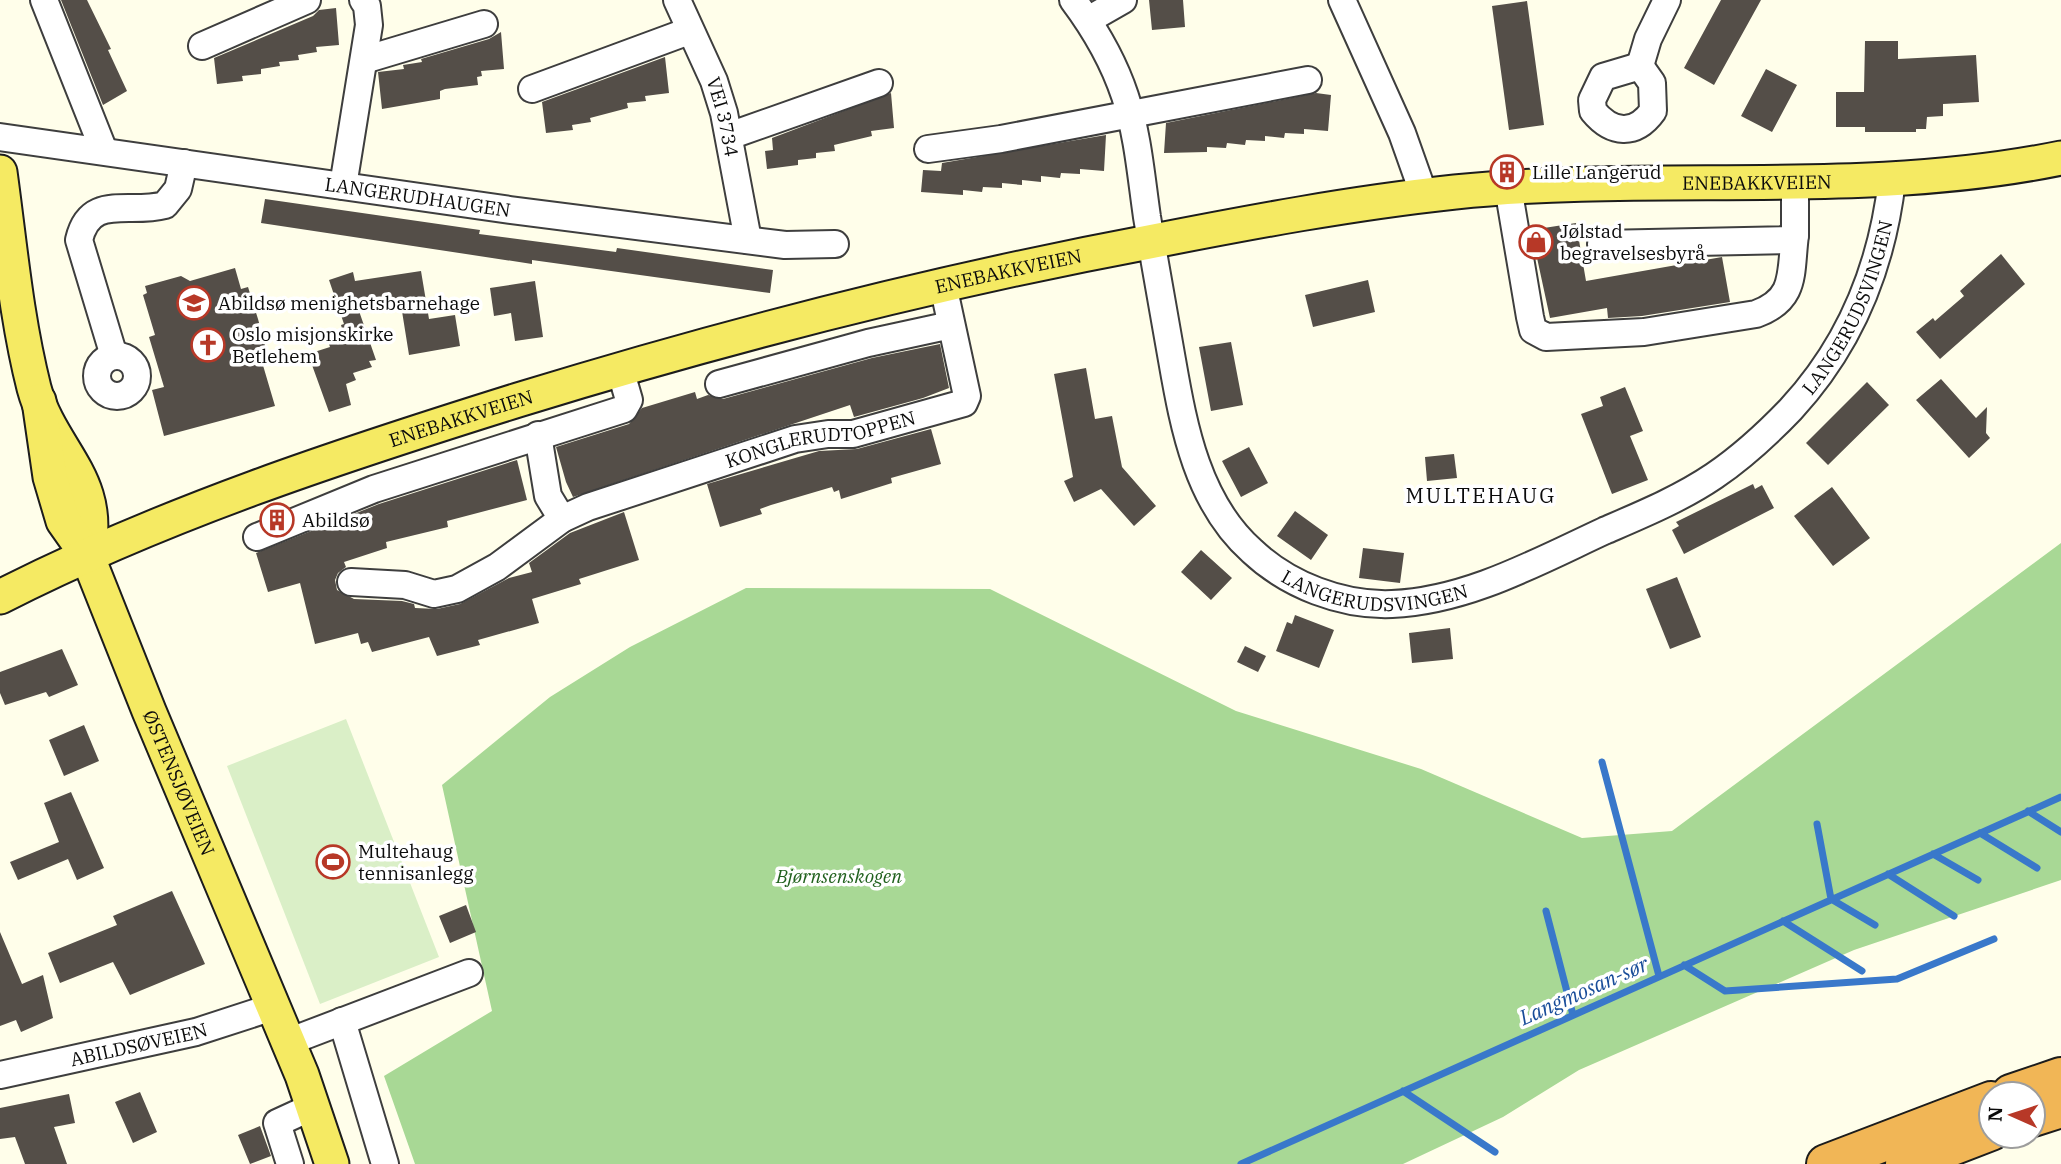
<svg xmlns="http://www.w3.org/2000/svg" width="2061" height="1164" viewBox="0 0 2061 1164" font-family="'IBM Plex Serif',serif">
	<rect width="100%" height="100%" fill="#fffeea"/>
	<path fill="#a8d895" d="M2061,543V880L1854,950L1579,1070L1503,1117L1403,1164H415L384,1076L492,1011L442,785L550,697L630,647L746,588L990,589L1236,711L1421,769L1582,838L1672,831Z"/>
	<path fill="#daefc7" d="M346,719L439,957L320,1004L227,766Z"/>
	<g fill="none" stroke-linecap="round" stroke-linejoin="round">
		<path stroke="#3978ca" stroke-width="7" d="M1602,762L1659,976
			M2028,811L2061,832
			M1817,824L1831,899L1875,925
			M1980,833L2037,868
			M1933,854L1978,880
			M1888,874L1954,916
			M1546,911L1573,1015
			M1783,921L1862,971
			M1684,965L1725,991L1897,979L1994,939
			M1403,1091L1495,1152
			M1241,1164L2061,797"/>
	</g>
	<path fill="#544e48" d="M61,0H87L111,49L108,50L127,91L103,105Z
		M1149,0H1183L1185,27L1152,30Z
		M1721,0H1761L1714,85L1684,68Z
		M1527,1L1544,125L1509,130L1492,6Z
		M336,8L339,45L316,47L317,52L298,55L299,60L279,62L280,66L261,69V74L242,76L243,81L217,84L214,58L313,16L319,10Z
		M501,32L504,69L481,71L482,76L477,77L478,85L445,89L440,91V99L382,109L378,72L404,69L403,65L422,62L421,59L489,39Z
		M1865,41H1898V59L1976,55L1979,102L1943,104V116L1927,117L1926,129H1916V132H1865V127H1836V92H1864Z
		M665,57L669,93L645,96L646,101L627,103L628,108L590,118L591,122L572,125L573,130L546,133L542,102Z
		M1766,69L1797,85L1772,132L1741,116Z
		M891,93L894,128L871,131L872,136L834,145L835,151L816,153V158L798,160V165L767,169L765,151L773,150L772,138Z
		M1316,93L1331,95L1328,131L1304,129V134L1285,133L1284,138L1265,136V141L1246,140L1245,145L1227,143L1226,148L1207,147V152L1164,153L1166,123Z
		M1106,135L1104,171L1080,169V174L1061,173L1060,178L1041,176V182L1022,180V185L1002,183V188L983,187L982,192L963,190V195L921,192L923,170L941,171L942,163Z
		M265,199L480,230L479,234L616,252L617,248L773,270L770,293L532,260V264L261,223Z
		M1576,223L1586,281L1722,257L1730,302L1642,316L1608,318L1607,308L1550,318L1531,230Z
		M2001,254L2025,284L1940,359L1916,332L1933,318L1935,321L1964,296L1960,291Z
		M235,268L241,289L248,287L258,319L267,352L262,362L275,406L164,436L152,390L164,387L149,337L155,335L143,295L147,293L145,286L181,276L190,281Z
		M421,271L429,319L455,315L460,346L409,355L401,305L359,311L376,360L369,361L372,367L353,373L356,380L346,384L351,405L329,412L308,354L330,347L328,341L343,332L341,325L344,324L329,280L353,272L355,281Z
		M1368,280L1375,312L1313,327L1305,295Z
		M535,281L543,337L515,341L511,313L494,316L490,288Z
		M1231,342L1243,405L1211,411L1199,347Z
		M940,344L949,388L923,398L854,417L850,405L573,497L566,482L556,447L629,424L642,408L695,392L697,399L708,395L723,399L872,358Z
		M1086,368L1095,419L1112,416L1122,467L1156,506L1134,526L1101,489L1074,502L1064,481L1073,477L1054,374Z
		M1941,379L1976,418L1987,407L1986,433L1990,438L1969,458L1916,400Z
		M1867,382L1889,405L1828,465L1806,443Z
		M1625,387L1643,431L1630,436L1648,480L1612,494L1581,414L1603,406L1600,397Z
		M931,429L941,464L891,478L892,483L841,499L839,490L834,492L832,487L771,505L760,509L762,514L720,527L707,484L819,451L857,449Z
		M1249,447L1268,483L1241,497L1222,461Z
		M1454,454L1457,478L1427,481L1425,457Z
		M517,460L527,500L447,521L448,527L386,542L387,548L344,562L346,567L338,573L335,580L337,590L354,599L402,601L414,604L415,608L437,609L460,604L509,578L532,572L529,563L570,533L624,512L639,560L579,579L581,584L532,599L539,623L478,640L480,645L437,656L429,637L372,652L368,642L361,644L358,633L315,644L300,583L268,592L256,553L379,504Z
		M1753,484L1755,489L1762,485L1774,508L1684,554L1672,530L1679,526L1676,522Z
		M1832,487L1870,538L1833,566L1794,516Z
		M1295,511L1328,535L1311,560L1277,536Z
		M1363,548L1404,553L1400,583L1359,578Z
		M1201,550L1232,578L1211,600L1181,572Z
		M1677,577L1701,637L1670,649L1646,589Z
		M1295,615L1334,630L1319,668L1276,651L1287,622L1292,624Z
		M1450,628L1453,659L1412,663L1409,633Z
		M1245,646L1266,656L1258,672L1237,662Z
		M62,649L78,685L49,697L46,692L5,705L0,693V672Z
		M84,725L99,761L64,776L49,740Z
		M71,792L104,868L77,880L68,859L18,880L10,862L59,842L44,803Z
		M172,891L205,964L130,995L113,962L60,983L48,953L117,925L113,916Z
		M466,905L476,932L450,943L439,916Z
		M0,932L22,984L43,975L53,1018L21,1032L16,1020L0,1026Z
		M140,1092L157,1132L133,1143L115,1102Z
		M69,1094L75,1123L54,1127L67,1164H25L15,1137L0,1139V1108Z
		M260,1126L271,1156L250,1164L238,1135Z"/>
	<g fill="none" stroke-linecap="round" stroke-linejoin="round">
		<defs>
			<g id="minor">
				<path d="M44,0L104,151"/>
				<path id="s1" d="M677,0L714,81L724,113L748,240"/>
				<path id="s2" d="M1073,0C1094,28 1114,63 1125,96C1138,135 1141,176 1147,217C1155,265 1164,313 1172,360C1184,429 1198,503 1252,551C1288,585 1342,606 1392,604C1467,601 1537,562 1604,531C1641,515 1680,499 1714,476C1742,457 1768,433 1791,409C1851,344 1882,267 1892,180"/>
				<path d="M1342,0L1402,133L1424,195"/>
				<path d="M1088,20L1123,0"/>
				<path d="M202,46L307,0"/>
				<path d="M364,60L484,24"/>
				<path d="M1640,66L1652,83L1653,111C1635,136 1612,134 1593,111L1592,100L1603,77Z"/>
				<path d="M1640,66L1648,39L1667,0"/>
				<path d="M532,89L689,31"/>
				<path d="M729,136L879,83"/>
				<path id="s3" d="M0,137L510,210L785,245L835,244"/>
				<path d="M928,149L1001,139L1308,80"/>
				<path d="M343,186L369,25L367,6L363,0"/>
				<path d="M1508,187L1530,317L1533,330L1546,337L1644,332L1756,314C1797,299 1790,273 1795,235"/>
				<path d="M1601,244L1789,240L1795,235V183"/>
				<path d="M114,356L79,240C90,193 128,215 165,205L178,189L184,163"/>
				<circle cx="117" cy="376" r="20"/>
				<path d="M719,384L868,343L951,325"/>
				<path d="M538,435L548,496L562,519"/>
				<path d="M257,537L374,489L624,409L629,400L620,369"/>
				<path id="s4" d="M351,582L405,585L434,594L457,589L497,567L562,519L588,507L795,439L828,434H853L964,403L967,396L943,285"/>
				<path d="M342,1021L385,1164"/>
				<path d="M288,1042L469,973"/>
				<path id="s5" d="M0,1075L196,1032L273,1007"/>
				<path d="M290,1164L277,1123L314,1106"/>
			</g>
			<g id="major">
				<path d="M0,172C10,244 16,317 34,388C51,452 106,480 87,555"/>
				<path id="s6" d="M39,401L50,477L63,521L87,555L149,711L302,1075L332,1164"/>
				<path id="s7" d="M0,597C165,513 342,455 518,400C726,336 936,282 1149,242C1251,222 1352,203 1455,192C1657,171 1861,199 2061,158"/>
			</g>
			<path id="highway" d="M2011,1094L2061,1077
				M2033,1117L2061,1108
				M1826,1164L1991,1101
				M1905,1164L1991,1131"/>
		</defs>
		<use href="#minor" stroke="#3e3e3e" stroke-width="30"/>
		<use href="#major" stroke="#1c1c1c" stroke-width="37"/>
		<use href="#highway" stroke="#1c1c1c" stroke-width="42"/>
		<use href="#minor" stroke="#fff" stroke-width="26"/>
		<use href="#major" stroke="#f5ea63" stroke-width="33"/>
		<use href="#highway" stroke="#f1b656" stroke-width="38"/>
	</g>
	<defs>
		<symbol id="building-ring" viewBox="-11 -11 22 22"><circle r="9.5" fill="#fff" stroke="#b73827" stroke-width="1.5"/><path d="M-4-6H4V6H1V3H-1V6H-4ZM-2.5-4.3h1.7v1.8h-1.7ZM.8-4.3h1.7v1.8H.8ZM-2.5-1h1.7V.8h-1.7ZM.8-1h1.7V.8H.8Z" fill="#b73827"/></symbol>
		<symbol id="shop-ring" viewBox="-11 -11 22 22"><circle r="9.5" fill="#fff" stroke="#b73827" stroke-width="1.5"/><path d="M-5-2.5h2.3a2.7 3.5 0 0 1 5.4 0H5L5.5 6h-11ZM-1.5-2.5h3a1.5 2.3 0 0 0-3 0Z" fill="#b73827"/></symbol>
		<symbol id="school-ring" viewBox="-11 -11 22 22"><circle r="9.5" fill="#fff" stroke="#b73827" stroke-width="1.5"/><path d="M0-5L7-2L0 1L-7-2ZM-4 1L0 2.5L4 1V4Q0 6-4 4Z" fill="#b73827"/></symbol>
		<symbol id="church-ring" viewBox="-11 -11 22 22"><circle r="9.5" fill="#fff" stroke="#b73827" stroke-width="1.5"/><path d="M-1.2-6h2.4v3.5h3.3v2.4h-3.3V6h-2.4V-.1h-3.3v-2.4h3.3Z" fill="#b73827"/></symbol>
		<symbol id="stadium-ring" viewBox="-11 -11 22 22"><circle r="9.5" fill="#fff" stroke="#b73827" stroke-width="1.5"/><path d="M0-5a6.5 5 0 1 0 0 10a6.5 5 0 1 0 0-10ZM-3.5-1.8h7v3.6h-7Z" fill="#b73827"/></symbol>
	</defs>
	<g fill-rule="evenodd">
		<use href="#building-ring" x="1488" y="153" width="38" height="38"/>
		<use href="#shop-ring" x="1517" y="223" width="38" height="38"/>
		<use href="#school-ring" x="175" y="284" width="38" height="38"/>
		<use href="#church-ring" x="189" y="326" width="38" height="38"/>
		<use href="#building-ring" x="258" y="501" width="38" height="38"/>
		<use href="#stadium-ring" x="314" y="843" width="38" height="38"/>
	</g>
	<g text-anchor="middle" stroke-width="7" stroke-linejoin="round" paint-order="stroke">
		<g font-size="19" fill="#0b0b0b" stroke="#fff">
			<text dy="7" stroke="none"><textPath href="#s1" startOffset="126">VEI 3734</textPath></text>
			<text dy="7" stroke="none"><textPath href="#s7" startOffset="1818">ENEBAKKVEIEN</textPath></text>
			<text dy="7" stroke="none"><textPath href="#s3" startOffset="422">LANGERUDHAUGEN</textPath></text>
			<text dy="7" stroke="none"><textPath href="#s7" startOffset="1062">ENEBAKKVEIEN</textPath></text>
			<text dy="7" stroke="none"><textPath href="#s2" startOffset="1312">LANGERUDSVINGEN</textPath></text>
			<text dy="7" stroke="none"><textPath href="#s7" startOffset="495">ENEBAKKVEIEN</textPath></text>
			<text dy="7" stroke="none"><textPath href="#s4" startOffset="506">KONGLERUDTOPPEN</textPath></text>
			<text dy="7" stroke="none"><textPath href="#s2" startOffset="724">LANGERUDSVINGEN</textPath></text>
			<text dy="7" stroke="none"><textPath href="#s6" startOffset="410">ØSTENSJØVEIEN</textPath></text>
			<text dy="7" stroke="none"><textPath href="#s5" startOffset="142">ABILDSØVEIEN</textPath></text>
		</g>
		<g font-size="19" fill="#0b0b0b" stroke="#fff" text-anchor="start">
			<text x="1532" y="179">Lille Langerud</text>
			<text x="1560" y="238">Jølstad<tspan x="1560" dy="22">begravelsesbyrå</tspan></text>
			<text x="218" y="310">Abildsø menighetsbarnehage</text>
			<text x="232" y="341">Oslo misjonskirke<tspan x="232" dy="22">Betlehem</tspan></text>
			<text x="302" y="527">Abildsø</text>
			<text x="358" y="858">Multehaug<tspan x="358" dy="22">tennisanlegg</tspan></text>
		</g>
		<g font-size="19" font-style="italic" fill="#21611e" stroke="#fff">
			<text x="839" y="883">Bjørnsenskogen</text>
		</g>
		<g font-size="21" letter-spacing="2" fill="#0b0b0b" stroke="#fff">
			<text x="1481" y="503">MULTEHAUG</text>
		</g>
		<g font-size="21" font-style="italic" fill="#184c99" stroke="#fff">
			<text transform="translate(1584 991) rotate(-24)" y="7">Langmosan-sør</text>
		</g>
	</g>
	<g transform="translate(2012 1115) rotate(273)"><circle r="33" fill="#ffffff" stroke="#9d9d9d" stroke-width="2"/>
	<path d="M0-5L12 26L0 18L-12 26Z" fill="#b73827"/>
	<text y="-10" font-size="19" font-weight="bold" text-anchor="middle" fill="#0b0b0b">N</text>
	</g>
</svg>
